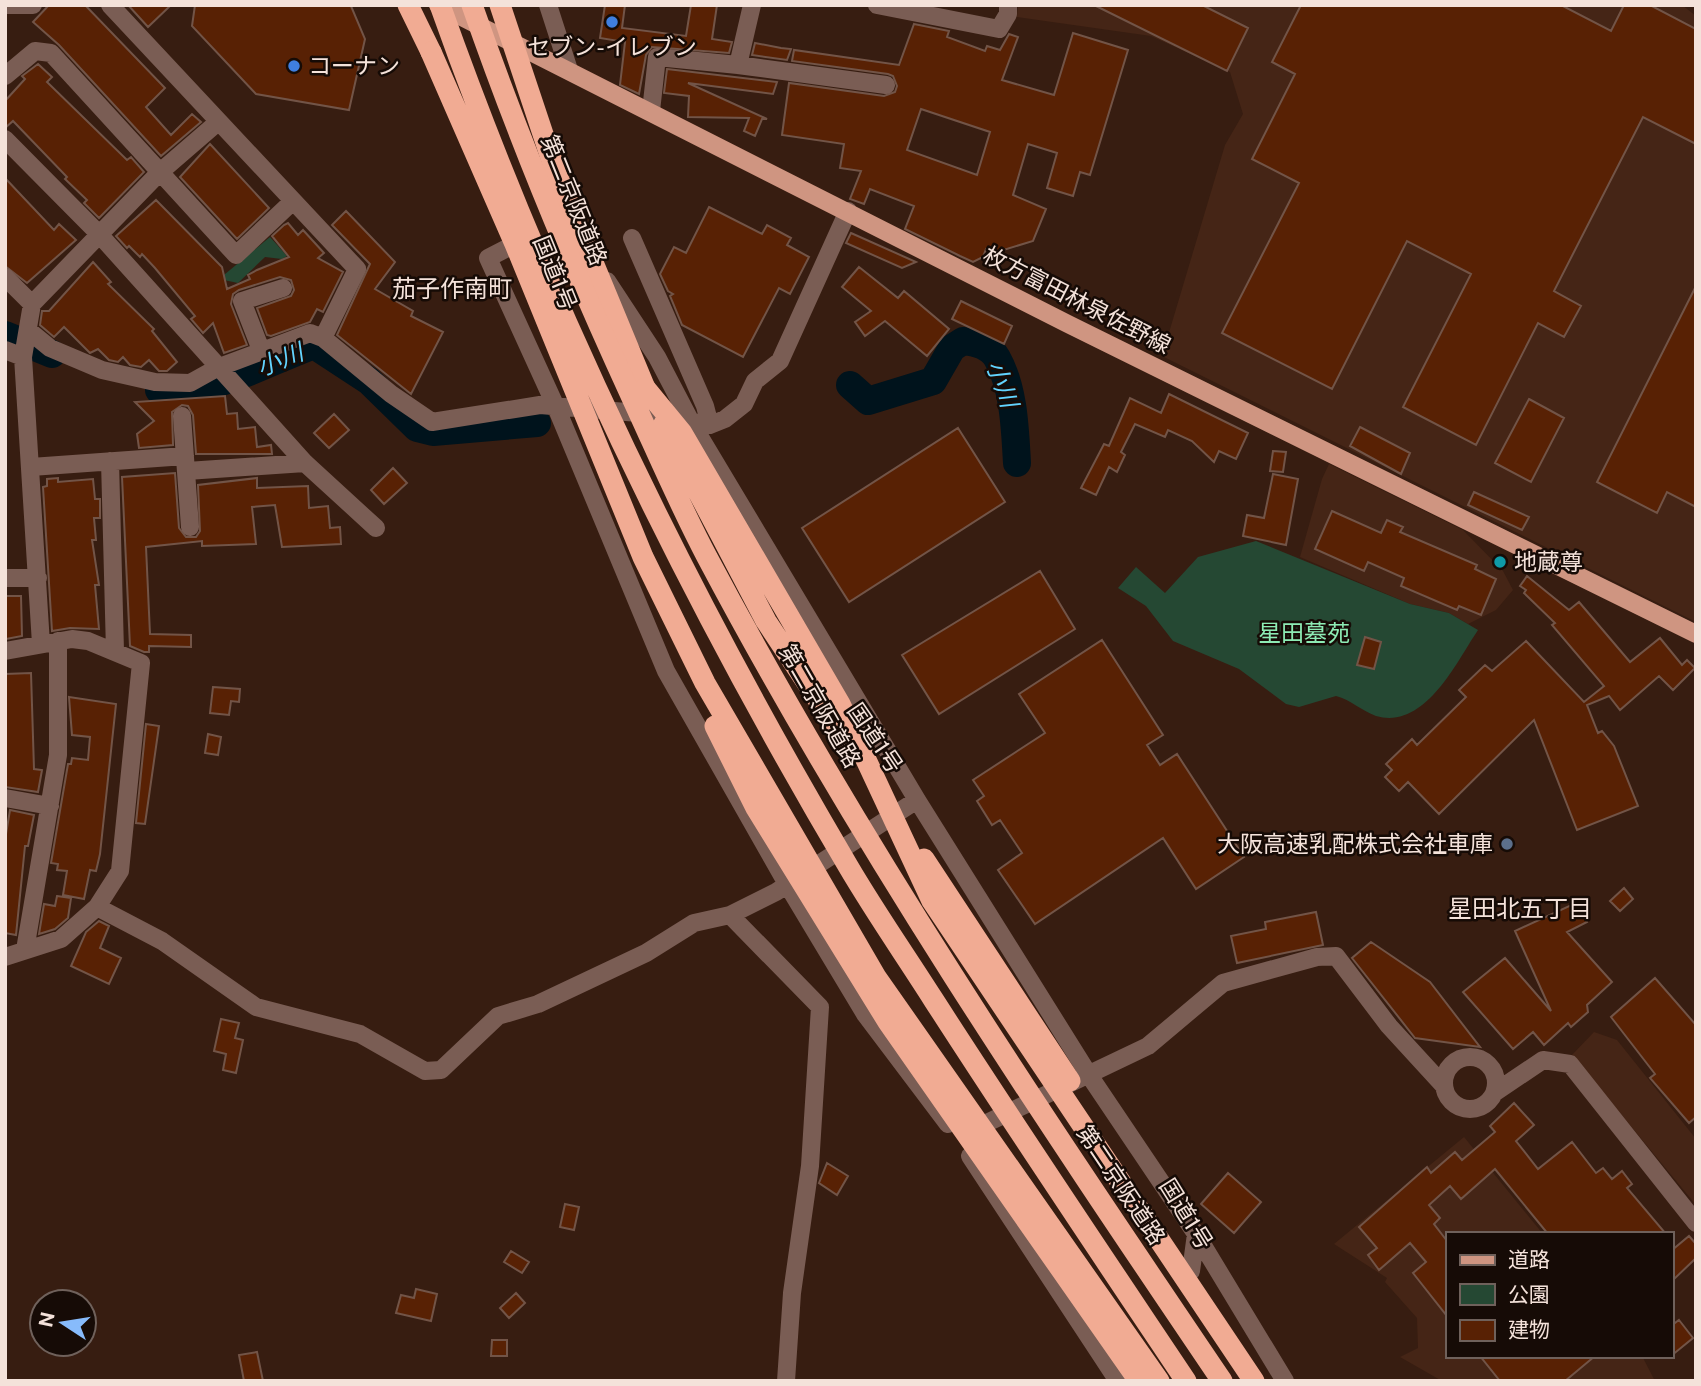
<svg xmlns="http://www.w3.org/2000/svg" width="1701" height="1386" viewBox="0 0 1701 1386" font-family="'Public Sans','Noto Sans JP',sans-serif">
	<rect width="100%" height="100%" fill="#371d11"/>
	<path fill="#452516" d="M1018,5H1682L1696,16V622L1162,356L1225,145L1243,114L1230,72L1151,36L1017,17Z
		M1329,464L1463,530L1503,571L1513,590L1496,610L1468,624L1449,613L1410,604L1300,557L1322,479Z
		M1594,1032L1617,1040L1696,1139V1205L1572,1055Z
		M1464,1137L1543,1234H1447V1356H1642L1655,1381H1442L1400,1357L1418,1348L1417,1318L1385,1282L1387,1278L1334,1244Z"/>
	<path fill="#254833" d="M270,237L287,256L282,259L265,257L238,283L219,279Z
		M1256,541L1410,604L1449,613L1478,630C1456,663 1425,730 1376,716C1362,711 1351,700 1336,696L1299,707L1286,704L1239,669L1173,641L1146,606L1118,588L1136,567L1165,593L1198,557Z"/>
	<g fill="none" stroke-linecap="round" stroke-linejoin="round">
		<path stroke="#00131c" stroke-width="28" d="M5,335L52,354
			M850,385L868,401L933,381L952,348L963,341C975,342 990,346 997,358C1014,388 1015,429 1017,463
			M159,390C218,393 260,365 314,345L369,381L417,428L433,432L537,423"/>
	</g>
	<path fill="#582104" stroke="#725447" stroke-width="2" fill-rule="evenodd" d="M49,5H85L165,88L146,107L171,135L192,114L201,122L161,156L59,45L33,22Z
		M128,5H171L148,27Z
		M195,5L351,6L365,39L349,110L256,94L192,26Z
		M605,5H625L622,28L686,36L691,5H717L712,39L732,42L729,53L652,47L646,55L639,94L620,85L625,42L600,38Z
		M1094,5H1202L1248,28L1227,71Z
		M1301,5H1561L1611,31L1624,5H1650L1696,29V144L1643,117L1554,291L1581,306L1564,337L1538,323L1476,445L1403,407L1471,274L1407,241L1332,389L1222,333L1299,183L1252,159L1295,74L1272,62Z
		M914,24L949,31L947,37L985,51L987,46L1000,50L1009,34L1018,37L1002,80L1054,95L1073,33L1128,50L1090,175L1080,172L1073,196L1047,188L1057,153L1028,144L1013,195L1046,209L1033,241L1000,251L999,255L986,249L983,257L973,262L960,256L905,229L914,206L870,189L864,204L850,199L861,171L840,168L844,144L782,135L789,83L884,96L895,92L897,86L893,76L888,74L792,61L794,50L899,65ZM921,109L990,132L977,175L907,150Z
		M755,43L781,48L791,49L787,60L752,55Z
		M38,64L52,77L47,82L127,160L131,157L144,172L99,218L84,203L87,200L65,179L67,177L13,121L5,128V101L25,79L22,76Z
		M667,69L777,82L773,94L688,83L767,119H762L755,136L744,131L749,118L688,117L689,96L664,93Z
		M210,144L269,208L237,239L180,177Z
		M5,178L54,230L59,224L76,240L27,283L5,266Z
		M156,200L222,267L227,289L250,279L248,275L257,270L289,257L272,236L284,225L288,223L298,235L303,230L324,253L318,258L343,272L323,312L317,309L310,322L271,336L267,335L257,308L291,296L294,290L291,280L280,277L239,290L233,294L231,304L247,345L224,353L213,323L203,333L191,319L195,316L155,268L142,254L140,257L129,246L127,248L116,236Z
		M709,207L762,234L767,225L791,238L787,245L809,257L790,294L779,288L743,357L682,325L670,296L673,294L668,291L660,274L674,247L686,253Z
		M346,211L395,262L375,289L413,311L411,316L443,332L411,394L337,335L370,264L332,225Z
		M851,233L916,262L902,268L846,243Z
		M93,262L111,282L108,284L154,329L152,331L177,362L167,371H159L149,360L141,367L130,365L123,357L118,362L109,360L98,349L90,353L64,327L54,337L40,325L42,311H49Z
		M859,267L898,298L904,291L949,329L927,356L885,321L865,336L855,322L871,311L842,287Z
		M1696,286V507L1667,492L1657,513L1597,482Z
		M961,301L1012,326L1004,344L952,319Z
		M1169,394L1248,433L1236,459L1219,451L1214,462L1192,441L1168,430L1165,437L1135,424L1121,452L1125,455L1117,472L1109,467L1096,495L1081,488L1104,444L1109,446L1130,398L1161,413Z
		M225,396L227,414L237,413L238,429L255,427L257,447L271,445L272,454H196L193,415L188,406L182,405L172,412L173,445L139,448L137,434L154,421L135,402Z
		M1529,399L1564,418L1531,482L1495,463Z
		M334,414L349,430L329,448L314,433Z
		M1360,427L1410,453L1401,474L1350,446Z
		M958,428L1005,502L849,602L802,528Z
		M1273,451L1286,452L1283,472L1270,471Z
		M393,468L407,483L384,504L371,490Z
		M175,473L179,528L186,537H196L200,531L198,485L257,478V488L308,486L309,508L328,506L330,528L340,527L341,544L282,547L275,505L252,507L256,544L202,546V541L146,547L150,634L191,635V647L149,646V652H144L130,646L122,477Z
		M1273,474L1298,479L1286,545L1243,536L1247,515L1264,518Z
		M58,478V482L93,479L95,499H100V518H94L96,540H92L99,585H95L99,629L70,628L52,631L43,487L47,486V479Z
		M1474,492L1529,517L1522,530L1468,505Z
		M1332,511L1381,533L1387,520L1403,527L1400,532L1477,565L1475,569L1496,579L1481,615L1459,606L1457,610L1401,586L1404,578L1368,562L1364,571L1315,549Z
		M1040,571L1075,629L939,714L902,655Z
		M1527,576L1569,610L1579,602L1630,662L1660,638L1682,665L1687,660L1695,668L1673,690L1659,676L1620,710L1609,696L1587,705L1598,733L1602,731L1614,746L1638,806L1577,830L1534,720L1439,814L1408,782L1399,791L1385,777L1392,770L1386,764L1412,739L1417,745L1466,697L1459,690L1485,665L1492,671L1526,641L1584,702L1604,686L1552,625L1555,623L1524,593L1526,590L1520,586Z
		M5,596H21L22,636L6,639Z
		M1365,637L1381,642L1374,669L1357,665Z
		M1102,640L1163,735L1147,745L1160,765L1177,754L1244,857L1196,889L1163,838L1035,924L998,870L1022,853L1000,820L992,825L977,801L984,796L973,780L1045,733L1019,694Z
		M31,673L34,769L42,770L38,792L5,787V674Z
		M213,687L240,689L239,702L231,701L229,715L210,713Z
		M69,697L116,704L100,854L96,871L90,870L84,899L63,895L67,871L57,870L58,864L51,863L68,764H71L72,758L88,760L90,737L72,735Z
		M146,724L159,726L145,824L136,823Z
		M208,734L221,737L218,755L205,753Z
		M10,810L34,815L28,846H25L16,935L5,933V840Z
		M1624,888L1633,899L1620,911L1610,901Z
		M57,896L71,898L68,918L55,929L39,934L44,904L55,906Z
		M1578,902L1587,922L1567,932L1612,982L1587,1005L1588,1012L1571,1027L1568,1023L1544,1045L1533,1032L1513,1049L1463,992L1505,958L1551,1011L1515,931Z
		M1316,912L1323,945L1237,963L1231,936L1266,929L1265,922Z
		M99,921L109,926L100,948L121,958L109,984L71,966L86,932Z
		M1371,942L1430,982L1480,1047L1415,1038L1352,958Z
		M1655,978L1696,1025V1117L1689,1123L1650,1078L1655,1074L1611,1017Z
		M221,1019L239,1023L235,1038L243,1040L236,1073L223,1070L226,1054L214,1051Z
		M1514,1103L1534,1125L1516,1141L1538,1169L1572,1142L1596,1173L1603,1168L1612,1179L1622,1171L1632,1184L1627,1188L1666,1234H1548L1495,1169L1461,1199L1450,1186L1429,1205L1440,1218L1434,1224L1447,1241V1316L1413,1273L1426,1262L1410,1243L1379,1270L1368,1255L1377,1248L1359,1227L1427,1167L1431,1173L1455,1152L1462,1160L1495,1132L1490,1126Z
		M827,1163L848,1176L837,1195L819,1183Z
		M1228,1173L1261,1202L1234,1233L1201,1204Z
		M565,1204L579,1207L574,1230L560,1227Z
		M1689,1236L1696,1244V1258L1671,1282V1251Z
		M511,1251L529,1262L522,1273L504,1262Z
		M416,1289L437,1294L431,1321L396,1313L401,1295L414,1298Z
		M516,1293L525,1303L509,1318L500,1308Z
		M1679,1320L1693,1338L1671,1356V1326Z
		M492,1340H507V1356H491Z
		M257,1352L263,1381H244L239,1355Z
		M1480,1356H1595L1565,1381H1500Z"/>
	<g fill="none" stroke-linecap="round" stroke-linejoin="round">
		<path stroke="#7a5d54" stroke-width="18" d="M5,5H33
			M110,5L357,269L323,338
			M548,5L569,70
			M877,5L999,29L1008,14V5
			M738,65L752,5
			M5,76L35,51L51,53L236,255L292,202
			M651,111L657,57L738,65L886,85
			M5,139L99,234L305,463L376,528
			M632,238L705,406L710,425
			M515,244L488,258L556,407L666,671L787,884L865,1014L948,1124
			M5,277L32,304L159,173L218,122
			M607,281L657,357L691,422L917,800L1089,1075L1196,1234L1285,1381
			M32,304L23,357L41,644
			M28,330L50,348L102,370L155,382L190,383L217,368L310,333L323,338L391,394L432,422L540,405L651,414
			M5,350L23,357
			M261,350L242,301L283,288
			M182,416L190,527
			M685,421L710,425L725,419L744,404L755,381L780,361L848,211
			M110,461L115,651
			M31,467L185,456
			M187,471L305,463
			M5,578H38
			M5,651L72,639L88,641L141,663L120,871L97,907L61,939L5,957
			M5,798L50,806
			M97,907L162,941L256,1007L360,1034L425,1071L441,1070L498,1016L538,1004L646,953L694,923L730,915L776,892L917,800
			M730,915L820,1007L810,1166L792,1293L786,1381
			M25,950L58,755V641
			M1444 1083a26 26 0 1 1 52 0a26 26 0 1 1-52 0Z
			M1494,1093L1543,1060L1570,1064L1696,1223
			M970,1131L1148,1046L1223,983L1317,957L1336,956L1389,1026L1444,1086
			M970,1156L1118,1381
			M1191,1271L1196,1234"/>
		<path stroke="#cf9581" stroke-width="18" d="M438,5L1068,324L1696,634"/>
		<path stroke="#f1ab93" stroke-width="21" d="M408,5L431,52
			M500,5L556,173L645,388"/>
		<path stroke="#f1ab93" stroke-width="21" d="M440,5C547,307 685,590 848,866C875,912 905,955 933,999C1016,1128 1101,1254 1186,1381
			M472,5C519,140 573,270 633,400C657,452 680,506 707,557C859,844 1040,1112 1222,1381
			M431,52L515,244L643,557L705,683L876,977L1159,1381
			M645,388L682,433L840,704L932,901L1254,1381
			M663,425L766,621L846,742
			M715,726L756,808L888,1022L1139,1381
			M924,859L1070,1081"/>
	</g>
	<g fill="#3f7fe0" stroke="#160b06" stroke-width="2.5">
		<circle cx="612" cy="22" r="7"/>
		<circle cx="294" cy="66" r="7"/>
	</g>
	<circle fill="#0f9aa8" stroke="#160b06" stroke-width="2.5" cx="1500" cy="562" r="7"/>
	<circle fill="#5c6f8a" stroke="#160b06" stroke-width="2.5" cx="1507" cy="844" r="7"/>
	<g text-anchor="middle" stroke-width="5" stroke-linejoin="round" paint-order="stroke">
		<g font-size="23" fill="#f4e2da" stroke="#160b06" text-anchor="start">
			<text x="612" y="55" text-anchor="middle">セブン-イレブン</text>
			<text x="308" y="74">コーナン</text>
			<text x="1514" y="570">地蔵尊</text>
			<text x="1493" y="852" text-anchor="end">大阪高速乳配株式会社車庫</text>
		</g>
		<g font-size="23" fill="#f4e2da" stroke="#160b06">
			<text transform="translate(574 200) rotate(68)" y="8">第二京阪道路</text>
			<text transform="translate(555 273) rotate(68)" y="8">国道1号</text>
			<text transform="translate(1077 300) rotate(27)" y="8">枚方富田林泉佐野線</text>
			<text transform="translate(820 706) rotate(60)" y="8">第二京阪道路</text>
			<text transform="translate(875 738) rotate(56)" y="8">国道1号</text>
			<text transform="translate(1121 1185) rotate(56)" y="8">第二京阪道路</text>
			<text transform="translate(1186 1214) rotate(58)" y="8">国道1号</text>
		</g>
		<g font-size="23" fill="#8debb4" stroke="#160b06">
			<text x="1304" y="641">星田墓苑</text>
		</g>
		<g font-size="24" fill="#f4e2da" stroke="#160b06">
			<text x="452" y="297">茄子作南町</text>
			<text x="1520" y="917">星田北五丁目</text>
		</g>
		<g font-size="24" font-style="italic" fill="#62d4ff" stroke="#160b06">
			<text transform="translate(280 360) rotate(-22)" y="8">小川</text>
			<text transform="translate(1002 384) rotate(70)" y="8">小川</text>
		</g>
	</g>
	<rect width="1701" height="1386" fill="none" stroke="#f4e2da" stroke-width="14"/>
	<rect x="1446" y="1232" width="228" height="126" fill="#160b06" stroke="#6f615b" stroke-width="2"/>
	<rect x="1460" y="1255" width="35" height="10" fill="#cf9581" stroke="#6f615b" stroke-width="2"/>
	<text x="1508" y="1267" font-size="21" fill="#f4e2da">道路</text>
	<rect x="1460" y="1284" width="35" height="21" fill="#254833" stroke="#6f615b" stroke-width="2"/>
	<text x="1508" y="1302" font-size="21" fill="#f4e2da">公園</text>
	<rect x="1460" y="1320" width="35" height="21" fill="#582104" stroke="#6f615b" stroke-width="2"/>
	<text x="1508" y="1337" font-size="21" fill="#f4e2da">建物</text>
	<g transform="translate(63 1323) rotate(282)"><circle r="33" fill="#160b06" stroke="#6f615b" stroke-width="2"/>
	<path d="M0-5L12 26L0 18L-12 26Z" fill="#87bbfb"/>
	<text y="-10" font-size="19" font-weight="bold" text-anchor="middle" fill="#f4e2da">N</text>
	</g>
</svg>
